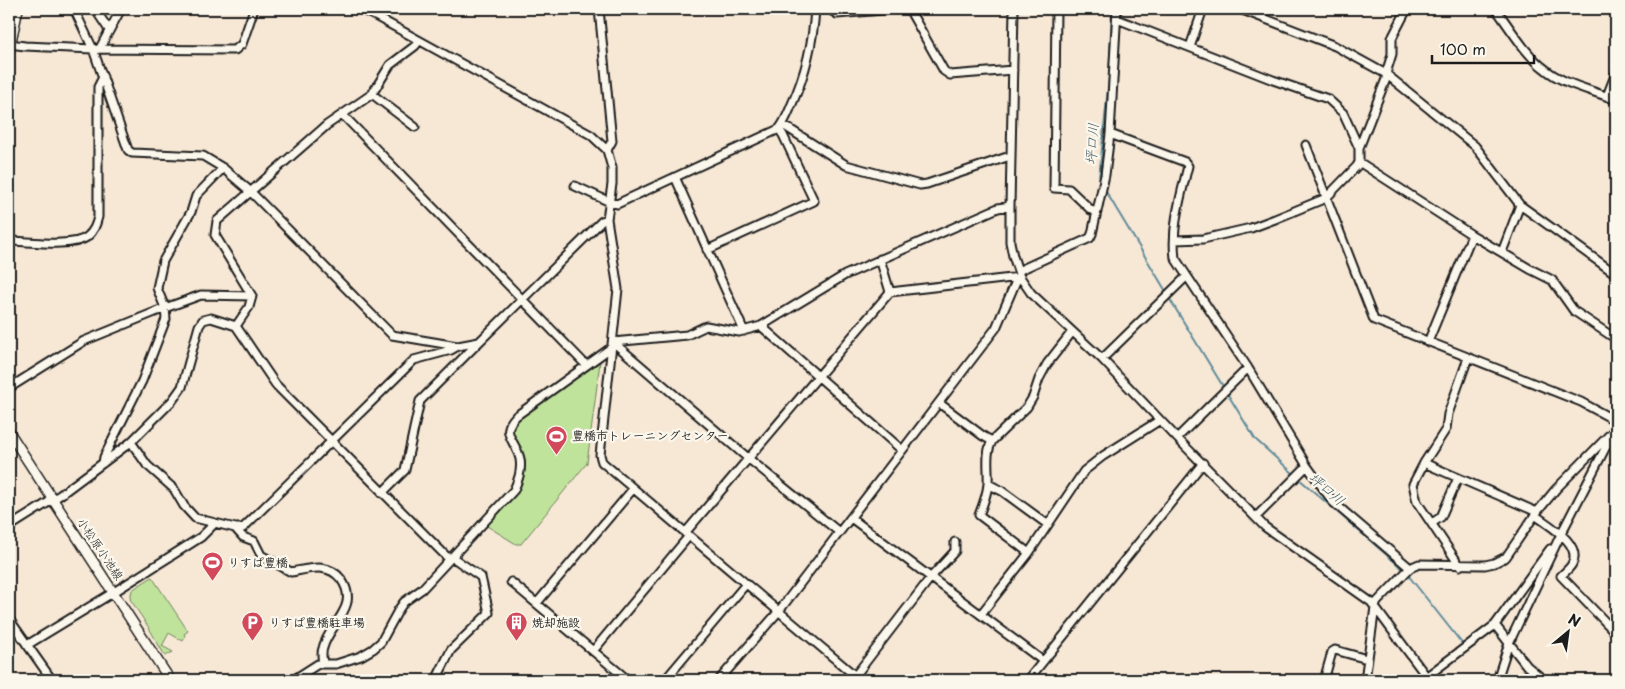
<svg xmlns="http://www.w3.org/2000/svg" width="1625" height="689" viewBox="0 0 1625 689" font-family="'Playpen Sans','Klee One',sans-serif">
	<rect width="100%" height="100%" fill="#f7e7d5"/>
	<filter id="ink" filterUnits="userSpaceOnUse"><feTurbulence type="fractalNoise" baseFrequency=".02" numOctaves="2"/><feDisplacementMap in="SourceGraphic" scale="10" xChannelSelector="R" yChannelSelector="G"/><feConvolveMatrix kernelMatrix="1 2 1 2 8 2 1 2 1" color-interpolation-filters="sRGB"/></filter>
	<g filter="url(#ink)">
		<path fill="#c0e39c" stroke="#6e805c" d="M600,362L587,463L521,544H516L487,526C504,506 534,481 523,452C519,443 511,434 513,423Z
			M152,577L188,631L184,634L185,636L183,641L169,633L162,646L173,652L165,656L149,628L130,599L132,590Z"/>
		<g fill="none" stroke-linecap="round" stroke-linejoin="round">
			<path stroke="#608c9b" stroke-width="2" d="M1101,183L1099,179L1109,77L1112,9
				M1105,190L1167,293
				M1169,298L1224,388
				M1227,393L1255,439L1295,475
				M1298,478L1404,570
				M1408,575L1464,646"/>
			<defs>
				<path id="minor" d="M74,9L93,49L128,150L132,153L203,156L223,168L251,192L392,335L457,346
					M95,9L109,30
					M361,9L375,16L376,9
					M599,9L612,141L607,150
					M829,9L837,14L894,9
					M905,9L910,11L944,71L950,75L1013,70
					M1056,9L1054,188L1069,189L1091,210L1097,212
					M1240,9L1335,46L1386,74L1475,146L1520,205L1616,274
					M1496,9C1510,28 1526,55 1545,69C1564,85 1593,90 1616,100
					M375,16L591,135L607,150L612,168V184L607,219L618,289L600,455L602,462L860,680
					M1117,19L1273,80L1328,99L1343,113L1359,148
					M9,44L25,46L93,49L235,50L242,44L254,9
					M1190,47L1203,9
					M100,48L121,9
					M372,94L415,127
					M1607,96L1616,73
					M343,115L586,365
					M783,125L846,165L920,185L927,184L1007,157L1011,158
					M1110,134L1185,162L1188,166C1181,195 1171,228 1175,258L1248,368L1307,466L1333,502L1410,568
					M1306,145L1374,320L1581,402L1616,421
					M1359,162L1472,235L1530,269L1552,280L1574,311L1616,339
					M675,177L744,331
					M575,186L610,202L617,204L779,129C785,122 788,113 792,104C806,73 813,43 815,9
					M1010,206V242L1013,256L1020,277L1031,293L1102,359L1177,438L1265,527L1371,602L1429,680
					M1175,240L1203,239L1251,228L1275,219L1326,198L1357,166L1359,162V148L1386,79L1387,70L1392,54V38L1407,9
					M9,241C28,241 72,248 87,237C94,231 96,225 98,217V87L103,77
					M707,250L814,201L783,135L779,129
					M1502,252L1520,205
					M880,259L890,292
					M1018,271L1090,238L1092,234L1105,175L1110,134L1117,9
					M236,326L249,307L252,296L215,235L217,221L327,125L372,94L390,65L415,46L419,41
					M761,326L902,450
					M613,342L687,335L706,326L739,332L761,326L845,275L998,208L1010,206L1014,9
					M613,342L749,459L839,532
					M1428,342L1472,235
					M1102,359L1186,277
					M9,388L84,341L165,308L201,295L252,296
					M939,403L983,436L992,441L1027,407L1033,397L1039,379L1047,364L1072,332
					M1177,438L1248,368
					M992,441C985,454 989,469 988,484C987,495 983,505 979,515L1029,553
					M131,442L147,465L174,489L184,506L195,518L235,528H243L414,360L451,350L458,346L479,342L602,221L607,219
					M103,463L104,457L142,381L166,319L165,308L157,288L163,261L191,212L196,196L223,168
					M1424,463L1537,512
					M988,484L1002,491L1047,524
					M382,493L405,470L420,401L479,342
					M1535,515C1548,525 1583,544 1572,564C1570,568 1565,572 1561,576L1616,633
					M1256,517L1307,466
					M851,518L1043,661
					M1432,523L1441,517L1458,478
					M9,527L60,495L131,442L172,401L182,387L199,326L203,320L211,318L236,326L276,385L447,557H452L481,577L489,613L451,650L436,680
					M235,528L243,537L254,541L261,555L291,572C309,569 328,562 341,579C361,607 329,623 323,648C321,653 322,658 323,663
					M685,533L890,292L1020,277
					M1460,566L1417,502L1413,484L1424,463L1446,429L1448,414L1468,358
					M511,582L593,651
					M537,603L633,489
					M981,614L1029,553L1084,471L1103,456L1160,420
					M9,619L52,680
					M1495,625L1527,666L1544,680
					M27,645L114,592L201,537L214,524
					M855,676L931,577L955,551V542
					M1426,677L1495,625L1550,549
					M293,680L318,664H336L361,656L373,649L381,642L399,609L404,602L422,589L514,490C518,480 522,471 520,459C516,440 499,434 516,416L612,347
					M628,680L593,651L689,536
					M665,680L746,584
					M719,680L779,611L996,328L1017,279
					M1028,680L1203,463
					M1324,680L1332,652L1335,650L1367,659
					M1365,680L1375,607L1377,602L1410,568L1419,564L1485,565L1494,563L1506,557L1537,512L1556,489L1616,428
					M1497,680L1509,643L1561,534L1611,437"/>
				<path id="major" d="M9,50L18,9
					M9,432L170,680"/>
			</defs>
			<use href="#minor" stroke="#1c1c1c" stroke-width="11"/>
			<use href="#major" stroke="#1c1c1c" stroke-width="12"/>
			<use href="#minor" stroke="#fbf7ec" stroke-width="7"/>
			<use href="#major" stroke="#fbf7ec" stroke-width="9"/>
		</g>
	</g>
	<defs>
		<symbol id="stadium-pin" viewBox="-11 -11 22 30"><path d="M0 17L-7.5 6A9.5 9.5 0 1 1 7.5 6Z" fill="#d1495b" stroke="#fbf7ec"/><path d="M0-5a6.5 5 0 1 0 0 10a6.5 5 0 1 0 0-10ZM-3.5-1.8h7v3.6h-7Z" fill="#fff"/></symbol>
		<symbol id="parking-pin" viewBox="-11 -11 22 30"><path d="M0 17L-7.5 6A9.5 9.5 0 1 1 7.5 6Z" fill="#d1495b" stroke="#fbf7ec"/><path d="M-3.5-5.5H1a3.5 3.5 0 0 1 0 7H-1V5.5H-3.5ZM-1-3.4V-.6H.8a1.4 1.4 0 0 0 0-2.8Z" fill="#fff"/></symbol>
		<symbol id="building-pin" viewBox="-11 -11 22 30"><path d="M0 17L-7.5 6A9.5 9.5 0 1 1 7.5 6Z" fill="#d1495b" stroke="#fbf7ec"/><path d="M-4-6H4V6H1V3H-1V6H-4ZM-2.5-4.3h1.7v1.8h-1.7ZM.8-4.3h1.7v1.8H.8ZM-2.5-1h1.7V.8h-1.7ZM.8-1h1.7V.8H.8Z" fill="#fff"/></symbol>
	</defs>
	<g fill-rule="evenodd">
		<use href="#stadium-pin" x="544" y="424" width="25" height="34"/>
		<use href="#stadium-pin" x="200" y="550" width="25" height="34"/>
		<use href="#parking-pin" x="240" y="610" width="25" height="34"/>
		<use href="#building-pin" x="504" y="610" width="25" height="34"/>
	</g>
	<g text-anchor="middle" stroke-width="4.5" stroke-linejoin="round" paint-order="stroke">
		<g font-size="12" font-weight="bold" fill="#1c1c1c" stroke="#fbf7ec" text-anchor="start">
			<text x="572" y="440">豊橋市トレーニングセンター</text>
			<text x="228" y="567">りすぱ豊橋</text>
			<text x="269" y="627">りすぱ豊橋駐車場</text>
			<text x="532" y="627">焼却施設</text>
		</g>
		<g font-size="12" fill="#1c1c1c" stroke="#fbf7ec">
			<text transform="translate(100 549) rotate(56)" y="4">小松原小池線</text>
		</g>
		<g font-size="14" font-style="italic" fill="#445d66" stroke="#fbf7ec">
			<text transform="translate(1092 144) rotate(-86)" y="5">坪口川</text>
			<text transform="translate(1327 489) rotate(41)" y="5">坪口川</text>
		</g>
	</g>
	<rect width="1625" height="689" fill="none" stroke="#fbf7ec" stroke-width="30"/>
	<rect x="15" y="15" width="1595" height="659" fill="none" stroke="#1c1c1c" stroke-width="2" filter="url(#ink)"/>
	<g transform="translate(1568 632) rotate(29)" stroke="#fbf7ec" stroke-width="4" paint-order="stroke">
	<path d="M0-4L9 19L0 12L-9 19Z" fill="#1c1c1c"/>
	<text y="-8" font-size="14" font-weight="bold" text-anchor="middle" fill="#1c1c1c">N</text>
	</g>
	<path d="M1432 55v8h102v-8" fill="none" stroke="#1c1c1c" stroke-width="2.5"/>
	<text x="1440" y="55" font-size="15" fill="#1c1c1c" stroke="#fbf7ec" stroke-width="4" paint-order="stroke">100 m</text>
</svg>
